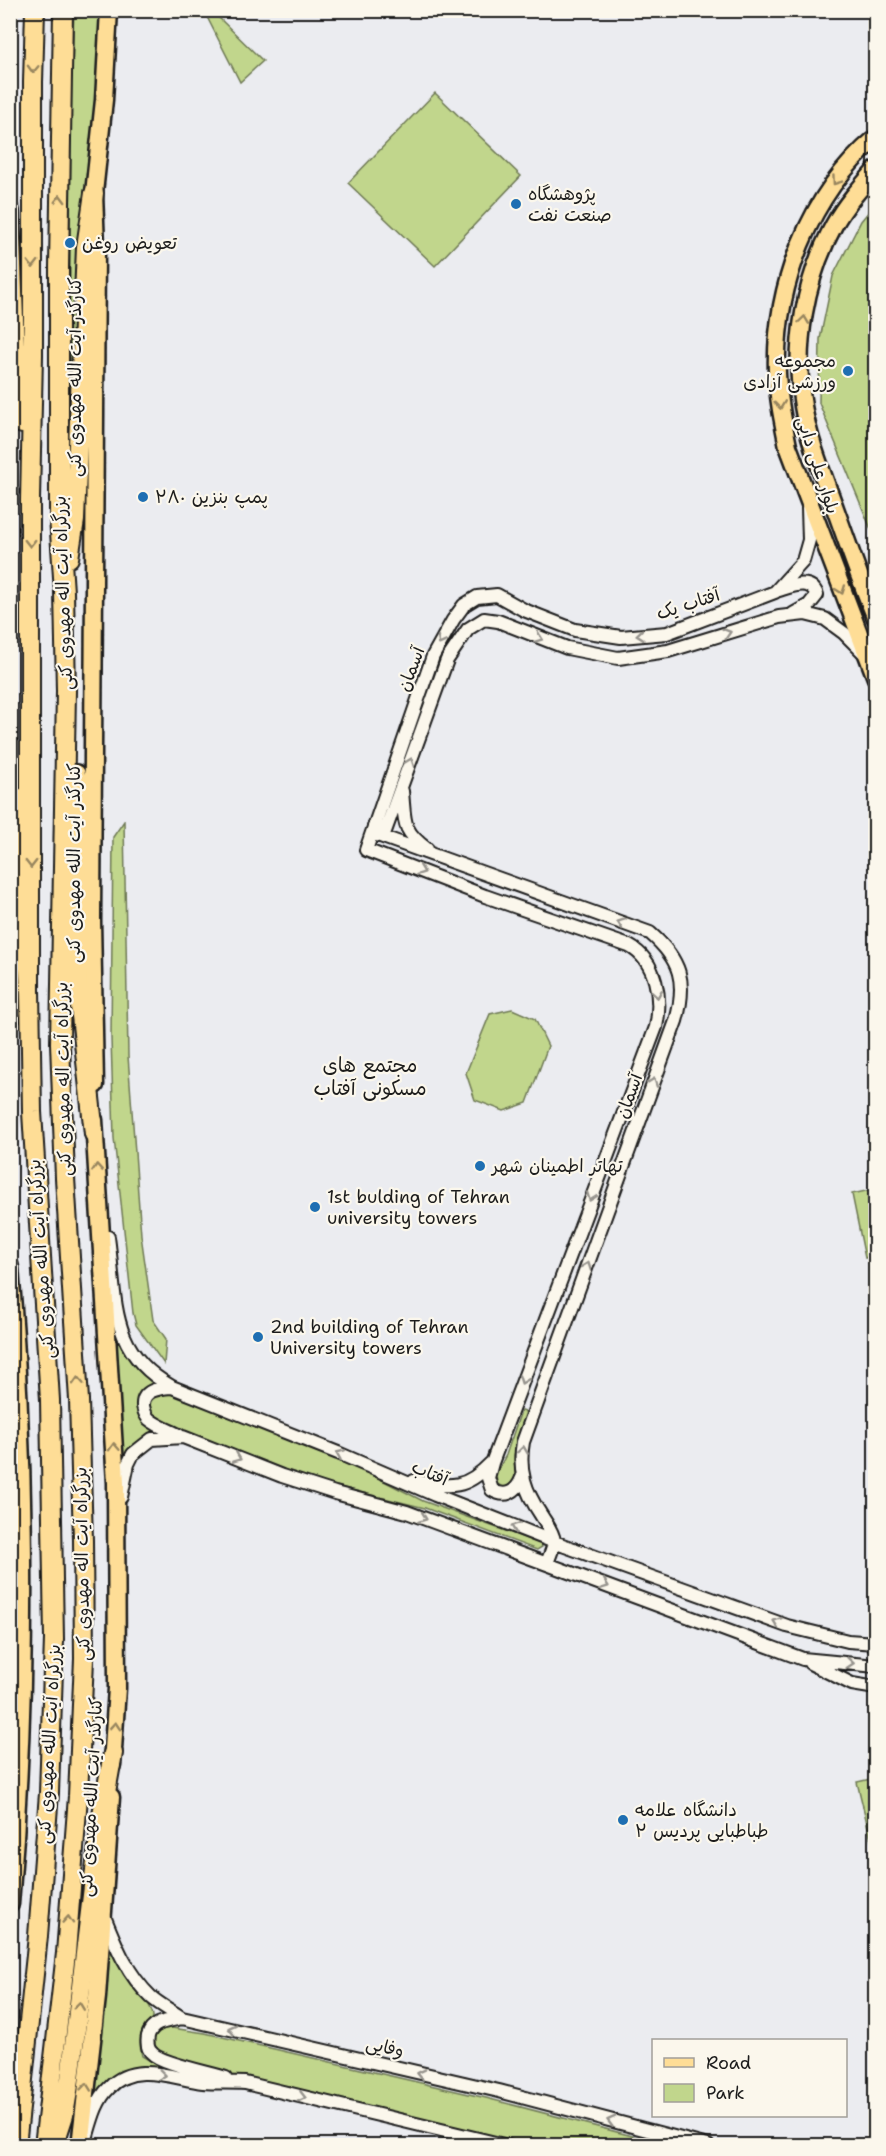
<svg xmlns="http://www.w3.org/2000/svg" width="886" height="2156" viewBox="0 0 886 2156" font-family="'Shantell Sans','Playpen Sans Arabic',sans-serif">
	<rect width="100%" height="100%" fill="#ebecf0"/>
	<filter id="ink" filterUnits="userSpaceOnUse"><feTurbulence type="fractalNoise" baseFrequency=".0167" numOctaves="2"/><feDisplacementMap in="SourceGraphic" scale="12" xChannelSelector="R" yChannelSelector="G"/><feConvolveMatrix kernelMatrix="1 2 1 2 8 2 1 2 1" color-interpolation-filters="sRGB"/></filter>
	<g filter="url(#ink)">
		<path fill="#c1d68c" stroke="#6e7954" stroke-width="1.5" d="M74,11H102L69,460L71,90Z
			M204,11H212L263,61L240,82Z
			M435,93L521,176L435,266L348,183Z
			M875,204V539L819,403L820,339L833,276L861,221Z
			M124,821L128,1056L141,1235L153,1320L166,1339L164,1364L136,1325L133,1313L114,1138L111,1038L113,837Z
			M512,1009L535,1019L548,1046L527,1103L504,1111L475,1100L466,1073L490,1014Z
			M875,1189V1256L865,1258L852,1194Z
			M113,1311C121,1349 126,1358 156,1383L139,1397L164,1433L123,1470Z
			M169,1392L331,1454L423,1501L541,1544L542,1547L537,1550L425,1508L302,1478L168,1426L150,1412L149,1402L153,1395Z
			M521,1411L527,1412L514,1455L515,1478L511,1485L503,1487L497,1484L496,1474L506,1455Z
			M875,1778V1843L872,1844L857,1782Z
			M106,1939C115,1952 154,2005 153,2017C152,2023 148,2024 144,2028C138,2036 140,2047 142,2056L157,2065L202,2076C175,2072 125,2057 106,2083C99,2093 95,2106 90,2117Z
			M172,2028L205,2033L486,2098L667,2145H531L198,2068L155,2050L153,2043L156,2033L162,2029Z"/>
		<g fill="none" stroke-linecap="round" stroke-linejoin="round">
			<defs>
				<path id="minor" d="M779,590C792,586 811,578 817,595L809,605L793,614
					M484,619L498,621L567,648L618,658L668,651L779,617L805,614L825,619L844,633L864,653
					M402,791C405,821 401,830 427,849
					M372,833L650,933C681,960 687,982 676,1021L523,1442C518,1471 525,1491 541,1515C545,1522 553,1531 554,1541C554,1547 549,1557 547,1563
					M383,837L447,660L468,629L484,619
					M108,1237C117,1301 108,1351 172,1387L338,1453L435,1495L554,1542L787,1626L848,1641L876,1643
					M171,1387C159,1388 142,1390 143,1406C144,1411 145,1415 149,1419C157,1426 169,1430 179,1435
					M522,1478C516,1493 505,1498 492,1490L488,1478L492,1463L656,1027C662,999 657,961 629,946L485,896L366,850L433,656L453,620L464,605L477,597L497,595L524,610L575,630L621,637L667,633L775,592L803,561L809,540L808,508
					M414,1481C450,1487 464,1491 491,1463
					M121,1497L128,1464L133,1454L152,1439L183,1437L282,1476L335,1493L407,1512L803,1659L876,1666
					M810,1663L852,1684L876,1688
					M104,1916C116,1946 127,1974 151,1997C160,2005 172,2011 182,2018L499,2091L708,2146
					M182,2018C170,2021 152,2021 148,2036C147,2042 147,2049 152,2053C160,2063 211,2073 226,2078
					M86,2139C91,2122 96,2100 109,2088C134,2061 172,2078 203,2082C216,2083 231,2082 245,2083L508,2146"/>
				<path id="major" d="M876,138C809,194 774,287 777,373C778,398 783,422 788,446L876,678
					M876,170C861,187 845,205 834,225C805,278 793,347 803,406C809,442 824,477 836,511C849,547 861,583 876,618
					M95,1085L92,920L96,248L94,193L104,100L109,10
					M94,1120L116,1483L117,1688L112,1765
					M10,1267C27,1479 28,1692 10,1904
					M80,2146L97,1997L111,1797"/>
				<path id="highway" d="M10,211L16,372L22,424
					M69,558L75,520L86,247L94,193
					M76,774L78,988L94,1134
					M10,1017L19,798
					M16,2146L38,1936L49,1793L54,1639L50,1400L32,1112L30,990V500L33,355V82L35,10
					M44,2146L66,1953L78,1796L84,1659L83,1540L79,1400L65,1178L60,1043L66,691L64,592L59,517V267L63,10
					M54,2146L64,2115L70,2079L101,1820L113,1753"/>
			</defs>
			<use href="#minor" stroke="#1c1c1c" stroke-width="16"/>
			<use href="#major" stroke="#1c1c1c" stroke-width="21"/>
			<use href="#highway" stroke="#1c1c1c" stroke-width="22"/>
			<use href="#minor" stroke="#fbf7ec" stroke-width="12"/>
			<use href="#major" stroke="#fedd96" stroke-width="16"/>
			<use href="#highway" stroke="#fedd96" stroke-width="18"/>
		</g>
		<defs><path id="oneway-chevron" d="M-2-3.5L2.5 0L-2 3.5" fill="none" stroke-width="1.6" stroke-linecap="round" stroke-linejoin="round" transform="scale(1.5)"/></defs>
		<g stroke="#98865f">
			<use href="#oneway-chevron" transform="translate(33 69) rotate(92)"/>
			<use href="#oneway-chevron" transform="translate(836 181) rotate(125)"/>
			<use href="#oneway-chevron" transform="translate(60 199) rotate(-89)"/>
			<use href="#oneway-chevron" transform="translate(33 264) rotate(90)"/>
			<use href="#oneway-chevron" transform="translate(804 320) rotate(-82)"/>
			<use href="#oneway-chevron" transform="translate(780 405) rotate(83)"/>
			<use href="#oneway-chevron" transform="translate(30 543) rotate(90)"/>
			<use href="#oneway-chevron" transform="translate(841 590) rotate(70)"/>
			<use href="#oneway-chevron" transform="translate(31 864) rotate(90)"/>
			<use href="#oneway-chevron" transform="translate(97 1168) rotate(-94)"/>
			<use href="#oneway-chevron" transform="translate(78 1381) rotate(-93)"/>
			<use href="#oneway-chevron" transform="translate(114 1447) rotate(-93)"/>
			<use href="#oneway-chevron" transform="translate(115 1726) rotate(-86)"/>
			<use href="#oneway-chevron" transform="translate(68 1920) rotate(-86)"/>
			<use href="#oneway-chevron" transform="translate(79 2006) rotate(-83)"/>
			<use href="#oneway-chevron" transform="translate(86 2087) rotate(-84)"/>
		</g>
		<g stroke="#97948e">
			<use href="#oneway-chevron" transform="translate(727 633) rotate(-17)"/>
			<use href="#oneway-chevron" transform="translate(640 635) rotate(174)"/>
			<use href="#oneway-chevron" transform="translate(539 638) rotate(20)"/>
			<use href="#oneway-chevron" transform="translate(441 641) rotate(119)"/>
			<use href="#oneway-chevron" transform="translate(410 762) rotate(-70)"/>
			<use href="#oneway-chevron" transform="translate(421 871) rotate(21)"/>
			<use href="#oneway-chevron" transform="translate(621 923) rotate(-160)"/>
			<use href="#oneway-chevron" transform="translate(657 994) rotate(81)"/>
			<use href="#oneway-chevron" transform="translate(653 1082) rotate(-70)"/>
			<use href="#oneway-chevron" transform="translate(591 1197) rotate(110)"/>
			<use href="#oneway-chevron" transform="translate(587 1266) rotate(-70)"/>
			<use href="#oneway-chevron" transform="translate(523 1380) rotate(110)"/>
			<use href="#oneway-chevron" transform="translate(523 1450) rotate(-82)"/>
			<use href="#oneway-chevron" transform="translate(340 1454) rotate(-157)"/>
			<use href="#oneway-chevron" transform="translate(237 1458) rotate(22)"/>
			<use href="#oneway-chevron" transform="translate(423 1518) rotate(21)"/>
			<use href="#oneway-chevron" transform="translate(515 1527) rotate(-159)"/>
			<use href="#oneway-chevron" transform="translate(605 1585) rotate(21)"/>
			<use href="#oneway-chevron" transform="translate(777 1622) rotate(-160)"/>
			<use href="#oneway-chevron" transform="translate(850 1663) rotate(5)"/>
			<use href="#oneway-chevron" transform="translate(232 2029) rotate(-167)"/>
			<use href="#oneway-chevron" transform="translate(421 2074) rotate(-167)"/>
			<use href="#oneway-chevron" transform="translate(162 2075) rotate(7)"/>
			<use href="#oneway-chevron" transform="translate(302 2097) rotate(14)"/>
			<use href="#oneway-chevron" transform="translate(611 2121) rotate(-165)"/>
		</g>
	</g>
	<g fill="#1f6fb2" stroke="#fbf7ec" stroke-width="2">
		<circle cx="516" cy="204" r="6"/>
		<circle cx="70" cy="243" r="6"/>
		<circle cx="848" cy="371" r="6"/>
		<circle cx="143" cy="497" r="6"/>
		<circle cx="480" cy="1166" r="6"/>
		<circle cx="315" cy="1207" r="6"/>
		<circle cx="258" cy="1337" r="6"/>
		<circle cx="623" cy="1820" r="6"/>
	</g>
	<g text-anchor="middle" stroke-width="4.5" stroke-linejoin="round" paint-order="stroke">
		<g font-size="18" fill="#1c1c1c" stroke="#fbf7ec" text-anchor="start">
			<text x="528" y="200">پژوهشگاه<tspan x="528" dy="21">صنعت نفت</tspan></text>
			<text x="82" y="249">تعویض روغن</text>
			<text x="836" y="367" text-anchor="end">مجموعه<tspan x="836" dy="21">ورزشی آزادی</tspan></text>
			<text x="155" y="503">پمپ بنزین ۲۸۰</text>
			<text x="492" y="1172">تهاتر اطمینان شهر</text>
			<text x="327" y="1203">1st bulding of Tehran<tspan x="327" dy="21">university towers</tspan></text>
			<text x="270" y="1333">2nd building of Tehran<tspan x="270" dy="21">University towers</tspan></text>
			<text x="635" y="1816">دانشگاه علامه<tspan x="635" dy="21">طباطبایی پردیس ۲</tspan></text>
		</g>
		<g font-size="18" fill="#1c1c1c" stroke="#fbf7ec">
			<text transform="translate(75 377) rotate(-90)" y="6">کنارگذر آیت الله مهدوی کنی</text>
			<text transform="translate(818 465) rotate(72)" y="6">بلوار علی دایی</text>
			<text transform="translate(63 593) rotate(-92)" y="6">بزرگراه آیت اله مهدوی کنی</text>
			<text transform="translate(688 604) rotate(-18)" y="6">آفتاب یک</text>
			<text transform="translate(411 669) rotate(-69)" y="6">آسمان</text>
			<text transform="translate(74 863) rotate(-90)" y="6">کنارگذر آیت الله مهدوی کنی</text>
			<text transform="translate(63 1079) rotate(-91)" y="6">بزرگراه آیت اله مهدوی کنی</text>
			<text transform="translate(629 1096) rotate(-70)" y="6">آسمان</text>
			<text transform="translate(41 1259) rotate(-94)" y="6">بزرگراه آیت الله مهدوی کنی</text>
			<text transform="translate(430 1473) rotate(23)" y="6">آفتاب</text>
			<text transform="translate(82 1564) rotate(-91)" y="6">بزرگراه آیت اله مهدوی کنی</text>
			<text transform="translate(49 1744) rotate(-87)" y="6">بزرگراه آیت الله مهدوی کنی</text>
			<text transform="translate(91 1797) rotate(-87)" y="6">کنارگذر آیت الله مهدوی کنی</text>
			<text transform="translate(385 2047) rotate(13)" y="6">وفایی</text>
		</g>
		<g font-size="20" fill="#1c1c1c" stroke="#fbf7ec">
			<text x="370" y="1072">مجتمع های<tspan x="370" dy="23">مسکونی آفتاب</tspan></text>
		</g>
	</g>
	<rect width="886" height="2156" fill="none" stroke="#fbf7ec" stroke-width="36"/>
	<rect x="18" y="18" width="850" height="2120" fill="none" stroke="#1c1c1c" stroke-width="2" filter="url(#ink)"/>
	<rect x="652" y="2039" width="195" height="78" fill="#fbf7ec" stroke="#a29f99" stroke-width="1.5"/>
	<rect x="664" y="2058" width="30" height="9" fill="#fedd96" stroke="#a29f99" stroke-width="1.5"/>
	<text x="706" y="2069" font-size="18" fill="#1c1c1c">Road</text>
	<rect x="664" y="2084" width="30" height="18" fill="#c1d68c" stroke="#a29f99" stroke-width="1.5"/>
	<text x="706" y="2099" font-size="18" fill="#1c1c1c">Park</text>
</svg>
